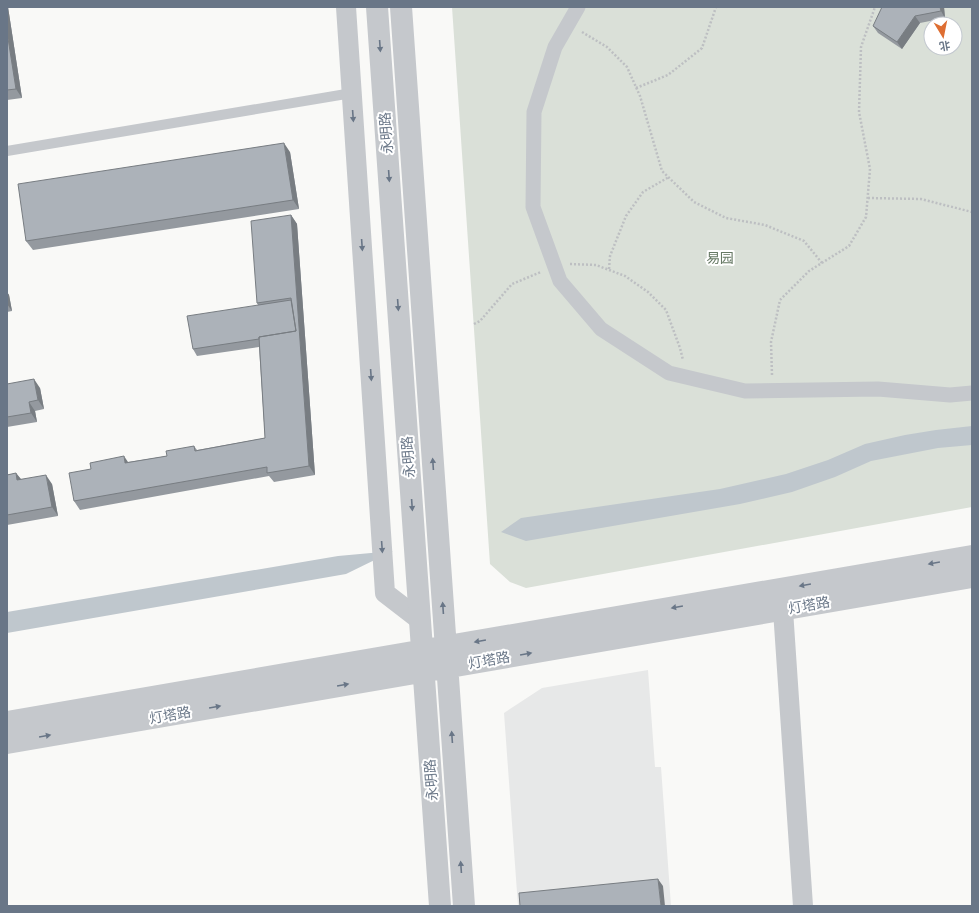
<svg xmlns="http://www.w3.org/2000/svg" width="979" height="913" viewBox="0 0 979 913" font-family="'Alegreya Sans','Noto Sans SC',sans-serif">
	<rect width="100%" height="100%" fill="#f9f9f7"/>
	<path fill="#e7e8e8" d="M648,670L655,767H661L671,906H518L504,713L542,688Z"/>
	<path fill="#dae0d8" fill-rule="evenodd" d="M452,7H972V507L526,588L510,582L490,564ZM931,24H955V48H931Z"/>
	<path fill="#bfc7cd" d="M972,426V445L938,448L871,461L835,477L792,492L740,504L526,541L501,532L521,518L720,489L786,474L828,460L865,444L905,435L936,430Z
		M393,551L346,574L7,633V612L338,556Z"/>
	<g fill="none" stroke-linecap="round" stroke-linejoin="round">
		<path stroke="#bdbfc2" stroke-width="2.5" stroke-dasharray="2 2" stroke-linecap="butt" d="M582,32L607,47L627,67L640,96L662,171L694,202L726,218L765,225L804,241L822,263
			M636,88L668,75L702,48L716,7
			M868,198L921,199L972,212
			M570,264L596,265L625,276L648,292L666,310L680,348L683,360
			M609,269L610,256L626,216L643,192L669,177
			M474,324L480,321L512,284L541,272
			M772,375L771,342L780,300L809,271L849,246L866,217L870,169L859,112L861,47L875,7"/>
		<path stroke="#c5c8cc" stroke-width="10" d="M7,151L352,93"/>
		<path stroke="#c5c8cc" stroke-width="15" d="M578,7L555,47L534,112L533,207L560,281L601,329L669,373L745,391L878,389L950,395L972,393"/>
		<path stroke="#c5c8cc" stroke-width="20" d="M346,7L385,593L420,620
			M783,610L803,906"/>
		<path stroke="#c5c8cc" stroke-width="22" d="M377,7L440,906
			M401,7L464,906
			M7,722L972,556
			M7,743L972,577"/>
	</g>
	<path fill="#94999f" d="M7,7H8L22,98L7,100Z
		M944,7L945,18L920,23L902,49L878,33L873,26Z
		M290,152L299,209L33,250L26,241Z
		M291,215L297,224L315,475L274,482L269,476L80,510L74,501L128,462L167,456L194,446L197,450L265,438L259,347L197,356L193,349L258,305L257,303Z
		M7,292L9,295L12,311L7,312Z
		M7,384L40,388L44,409L35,411L37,422L7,427Z
		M16,473L21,479L52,484L58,516L7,525V475Z"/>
	<path fill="#787d82" d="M7,7H8L22,98L16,89L7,32Z
		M940,7H944L945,18L941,11Z
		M915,16L920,23L902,49L897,42Z
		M284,143L290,152L299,209L293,200Z
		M291,215L297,224L315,475L309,466Z
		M7,292L9,295L12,311L7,304Z
		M34,379L40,388L44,409L38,400Z
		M29,402L35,411L37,422L31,413Z
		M124,456L130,465L125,463Z
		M16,473L23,482L17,480Z
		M46,475L52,484L58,516L52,507Z
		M658,879L663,886L665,906H661Z"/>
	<path fill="#acb2b9" stroke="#787d82" d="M882,7H940L941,11L915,16L897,42L873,26Z
		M7,32L16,89L7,90Z
		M284,143L293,200L26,241L18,184Z
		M291,215L309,466L267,473V467L74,501L69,473L91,469L90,463L124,456L125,463L167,456L166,451L194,446L195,451L265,438L259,337L296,331L291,298L257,303L251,221Z
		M291,300L296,331L259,337V339L193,349L187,316Z
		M34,379L38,400L29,402L31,413L7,417V384Z
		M16,473L17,480L46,475L52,507L7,515V475Z
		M658,879L661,906H520L519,893Z"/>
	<defs><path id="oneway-solid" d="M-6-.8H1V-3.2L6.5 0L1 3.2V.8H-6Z"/></defs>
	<g fill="#697687">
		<use href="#oneway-solid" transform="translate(380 46) rotate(86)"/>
		<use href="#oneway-solid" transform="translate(353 116) rotate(86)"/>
		<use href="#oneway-solid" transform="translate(389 176) rotate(86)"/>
		<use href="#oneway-solid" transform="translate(362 245) rotate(86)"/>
		<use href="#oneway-solid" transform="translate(398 305) rotate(86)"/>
		<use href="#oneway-solid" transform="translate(371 375) rotate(86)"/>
		<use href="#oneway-solid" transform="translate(433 464) rotate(-94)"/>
		<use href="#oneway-solid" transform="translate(412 505) rotate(86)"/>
		<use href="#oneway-solid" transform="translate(382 547) rotate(86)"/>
		<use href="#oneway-solid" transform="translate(934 563) rotate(170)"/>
		<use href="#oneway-solid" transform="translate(805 585) rotate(170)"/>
		<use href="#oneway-solid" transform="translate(677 607) rotate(170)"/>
		<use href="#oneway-solid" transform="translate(443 608) rotate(-94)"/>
		<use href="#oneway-solid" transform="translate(480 641) rotate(170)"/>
		<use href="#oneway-solid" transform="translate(526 654) rotate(-10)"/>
		<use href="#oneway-solid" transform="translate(343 685) rotate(-10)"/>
		<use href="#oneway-solid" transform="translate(215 707) rotate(-10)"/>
		<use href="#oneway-solid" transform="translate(45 736) rotate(-10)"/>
		<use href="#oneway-solid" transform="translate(452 737) rotate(-94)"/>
		<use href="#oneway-solid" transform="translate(461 867) rotate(-94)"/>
	</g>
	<g text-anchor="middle" stroke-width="4" stroke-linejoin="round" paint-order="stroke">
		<g font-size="14" fill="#697687" stroke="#fff">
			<text transform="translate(386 133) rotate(-94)" y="5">永明路</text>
			<text transform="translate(408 457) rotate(-94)" y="5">永明路</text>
			<text transform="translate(809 605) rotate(-10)" y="5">灯塔路</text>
			<text transform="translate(489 660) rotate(-10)" y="5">灯塔路</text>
			<text transform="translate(170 715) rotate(-10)" y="5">灯塔路</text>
			<text transform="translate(431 780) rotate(-94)" y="5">永明路</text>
		</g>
		<g font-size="14" fill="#667964" stroke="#fff">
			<text x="720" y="263">易园</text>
		</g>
	</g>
	<rect width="979" height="913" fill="none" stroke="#697687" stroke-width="16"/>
	<g transform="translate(943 36) rotate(170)"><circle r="19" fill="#ffffff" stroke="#c3c8cf"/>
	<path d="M0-3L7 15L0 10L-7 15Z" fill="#de6e32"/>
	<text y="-6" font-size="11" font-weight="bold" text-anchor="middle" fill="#697687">北</text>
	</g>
</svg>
